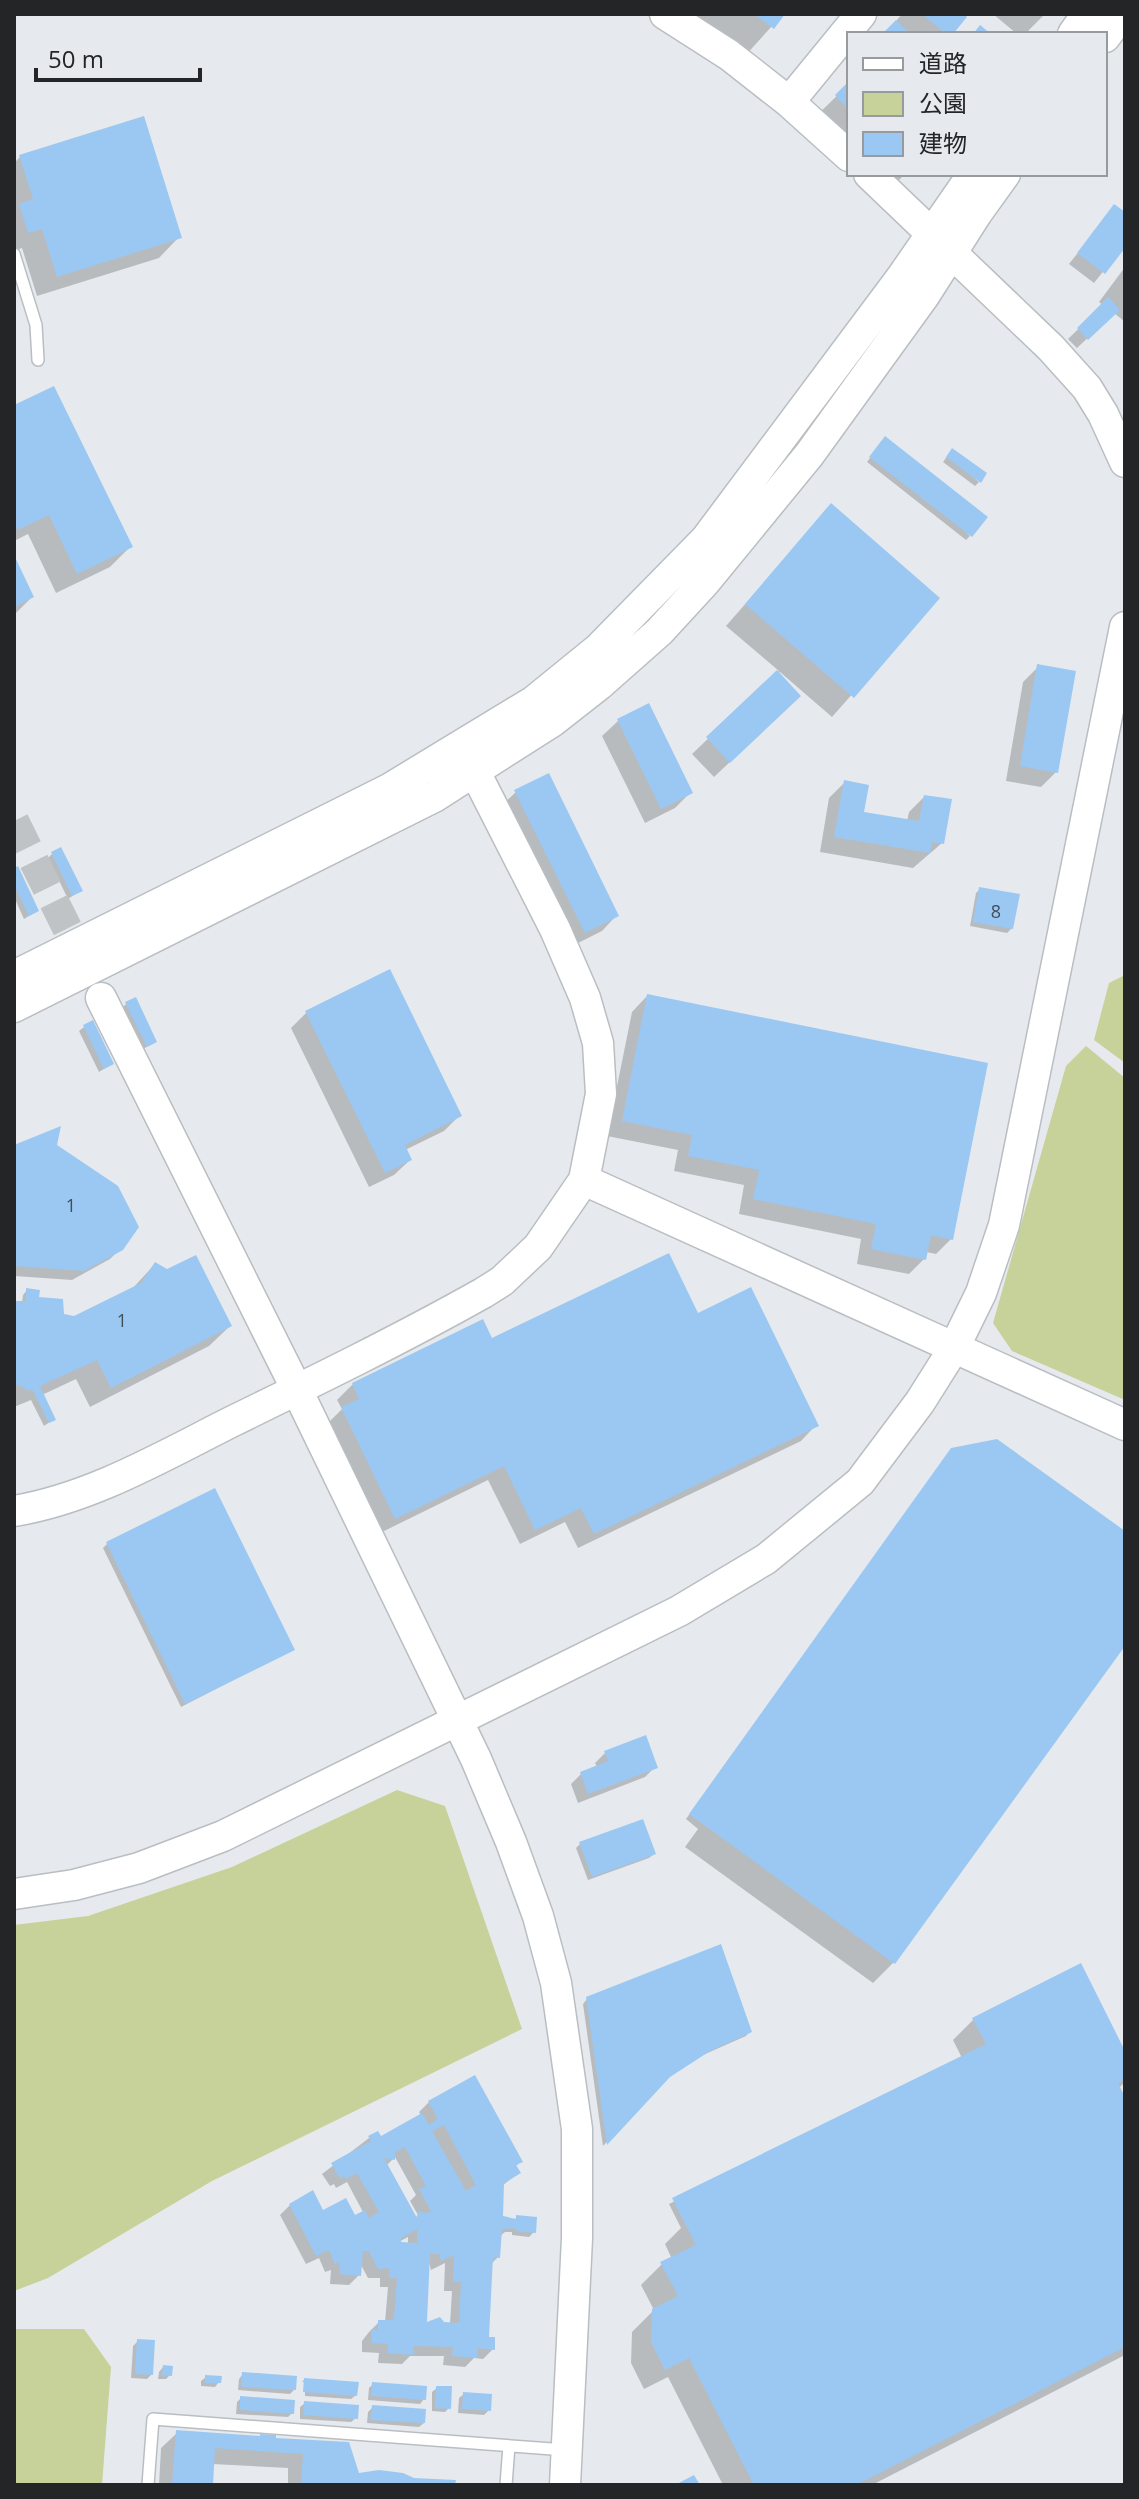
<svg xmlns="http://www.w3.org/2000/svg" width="1139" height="2499" viewBox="0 0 1139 2499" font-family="'Open Sans','Noto Sans JP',sans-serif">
	<rect width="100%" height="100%" fill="#e6eaee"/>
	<path fill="#c6d299" d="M1125,975V1063L1094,1040L1109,983Z
		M1086,1046L1125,1078V1400L1012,1351L993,1323L1066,1066Z
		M397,1790L445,1806L522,2029L212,2181L48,2278L14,2291V1925L88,1916L232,1867Z
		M14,2329H84L111,2367L102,2485H14Z"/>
	<path fill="#0003" fill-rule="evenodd" d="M684,14H783L743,58Z
		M902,14H961L950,34H885Z
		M993,14H1045L1025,34H1017Z
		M849,84V153L806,126Z
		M20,157L179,237L159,258L37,296L22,248L14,251V163Z
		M854,174H905L879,200Z
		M1114,207L1125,215V244L1094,283L1069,264Z
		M1125,267V322L1114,313L1077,348L1068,339L1103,305L1099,302Z
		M14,407L130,547L110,567L56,593L28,534L14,541Z
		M881,443L970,536L966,540L867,462Z
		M948,455L979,482L975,486L943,462Z
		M831,506L937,598L832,717L780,672L778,674L783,712L714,777L692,754L779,671L726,626Z
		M14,560L32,597L14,615Z
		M1038,667L1056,772L1041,787L1006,781L1023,682Z
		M648,706L691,792L675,808L645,823L602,736L618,721Z
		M845,782L862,813L907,821L909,812L924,797L942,843L913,868L820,852L829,798Z
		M516,792L617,915L602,931L570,947L500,807Z
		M52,854L80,891L68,899L48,858Z
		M14,871L37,911L24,919L14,897Z
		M980,889L1012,928L1007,933L970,926L976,893Z
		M647,996L951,1239L936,1254L926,1252L924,1259L909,1274L857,1264L861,1239L739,1214L744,1185L674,1171L678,1150L607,1136L632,1012Z
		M126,1004L154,1042L142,1050L122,1008Z
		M306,1013L459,1116L444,1131L405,1150L410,1160L394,1175L369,1187L291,1028Z
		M84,1027L112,1064L99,1072L79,1031Z
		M54,1146L121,1248L110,1259L72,1280L14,1276V1147Z
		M155,1264L230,1326L209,1346L90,1407L76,1379L42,1395L54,1419L44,1426L31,1400L14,1407V1303H22L23,1295L27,1290L63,1316L75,1318L132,1289Z
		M697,1315L816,1425L801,1441L578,1548L565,1522L520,1544L488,1480L380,1533L327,1424L342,1409L337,1400L353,1384L491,1341Z
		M947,1455L1125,1534V1642L893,1963L873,1983L685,1847L698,1829L686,1819Z
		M107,1544L292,1650L181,1707L103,1548Z
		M605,1753L655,1767L645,1777L578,1803L571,1784L581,1774L597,1767L595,1763Z
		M581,1843L654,1854L649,1858L588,1880L576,1848Z
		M587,1999L750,2031L746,2036L703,2055L664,2080L603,2146L583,2004Z
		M973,2020L1125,2055V2082L1119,2088L1125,2101V2355L872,2485H723L668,2377L644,2389L631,2363L632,2332L654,2310L641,2285L662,2264L672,2259L665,2244L681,2228L669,2204L962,2058L953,2040Z
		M429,2102L521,2161L515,2167L518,2173L502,2186L501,2218L514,2220L517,2217L534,2232L529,2237L512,2235V2232H505L499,2237L498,2257L491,2264L487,2339L493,2349L483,2359L474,2358L465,2367L443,2365L444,2356H410L402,2364L378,2363L379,2353L362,2352V2341L369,2332L379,2322H385L388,2287H380V2278H368L360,2263L359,2275L349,2285L330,2284L331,2270L325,2272L319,2258L306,2264L280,2215L290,2205L354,2218L363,2212L347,2182L336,2188L334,2184L330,2186L322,2174L369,2138L380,2139L421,2115L419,2112ZM395,2157L416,2195L410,2201L418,2215L415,2218L386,2166ZM408,2237V2245L395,2244ZM429,2262L431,2270L445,2263L444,2291H452L450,2324L424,2325Z
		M138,2341L151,2375L147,2379L131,2378L133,2346Z
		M163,2367L170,2375L166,2379H158L159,2372Z
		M243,2374L294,2390L290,2394L238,2390L239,2379Z
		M206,2377L219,2382L215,2387L201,2386V2381Z
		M304,2380L356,2395L351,2399L305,2396V2382H302Z
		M373,2384L424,2399L420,2404L368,2400L369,2388Z
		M437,2388L449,2408L445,2412L432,2411V2392Z
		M464,2394L489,2410L484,2415L458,2413L459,2398Z
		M241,2398L292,2413L288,2417L236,2414L237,2402Z
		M305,2403L356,2418L351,2422L300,2419V2407Z
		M372,2408L424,2423L419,2427L367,2423L368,2412Z
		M177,2433L274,2440L357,2475L454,2485H288V2468L212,2464L211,2485H159L161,2448Z"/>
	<path fill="#9ac8f2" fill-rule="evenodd" d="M754,14H785L774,29Z
		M922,14H964L967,17L953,34H946Z
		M896,20L910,34H882Z
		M980,25L991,34H973Z
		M849,81V110L835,95Z
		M144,116L182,238L57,277L42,229L28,233L19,204L33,199L19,155Z
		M1114,204L1125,212V248L1105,274L1077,253Z
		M1108,297L1120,310L1088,340L1077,328Z
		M54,386L133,547L77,574L49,515L18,530L14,522V405Z
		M885,436L988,517L972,537L869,457Z
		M952,448L987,473L981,483L946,457Z
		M831,503L940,598L854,698L745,604Z
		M14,555L34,597L14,607Z
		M1037,664L1076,671L1058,773L1020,766Z
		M777,670L801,696L730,763L706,737Z
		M649,703L693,793L661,809L617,719Z
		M549,773L619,916L585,933L514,790Z
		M844,780L869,785L864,812L919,821L924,795L952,799L944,844L932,842L930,853L834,837Z
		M61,847L83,891L72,896L51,852Z
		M18,866L39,911L29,916L14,885V868Z
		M979,887L1020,894L1013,929L973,922Z
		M390,969L462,1116L405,1145L412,1160L385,1173L305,1011Z
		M647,994L988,1063L953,1240L931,1235L926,1260L871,1249L876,1224L753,1199L759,1170L688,1156L692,1135L622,1121Z
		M136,997L157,1042L147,1047L125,1002Z
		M93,1020L114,1064L104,1069L83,1025Z
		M61,1126L57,1145L118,1186L139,1227L123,1250L84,1271L14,1266V1145Z
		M669,1253L698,1313L751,1287L819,1426L594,1534L581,1508L535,1530L504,1466L395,1519L341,1407L359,1399L352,1383L483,1319L492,1338Z
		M196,1255L232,1326L111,1388L97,1360L40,1386L56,1420L49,1423L32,1389L29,1391L17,1384L14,1389V1301H26V1288L40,1290L39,1297L63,1299L64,1314L74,1316L141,1283L155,1262L167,1269Z
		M997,1439L1125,1531V1646L895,1964L689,1814L951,1448Z
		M215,1488L295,1650L185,1704L106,1542Z
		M646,1735L658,1768L588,1794L580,1772L608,1761L604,1751Z
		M643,1819L656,1854L592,1877L579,1842Z
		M721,1944L752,2032L710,2051L670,2077L607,2145L586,1997Z
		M1081,1963L1125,2051V2079L1118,2083L1125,2097V2347L856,2485H754L689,2358L665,2370L651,2342L652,2309L678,2296L660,2262L696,2245L672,2198L986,2044L972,2018Z
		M475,2075L523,2162L516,2165L521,2173L504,2183L503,2216L516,2219V2215L537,2217L536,2233L515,2231L516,2228L502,2229L500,2258L493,2257L489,2337H495V2350L478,2348L477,2358L452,2356L453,2347L413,2346V2355L388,2353V2344L372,2343L371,2329L378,2330V2320H394L397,2278H389V2268L378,2269L369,2251H363L361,2276L339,2274L340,2262L335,2264L329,2250L316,2256L289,2204L313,2190L323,2210L346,2198L355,2215L365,2210L369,2218L379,2212L357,2173L346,2179L344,2176L340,2178L331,2163L371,2141L368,2136L378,2131L381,2136L422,2113L429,2125L438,2119L428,2101ZM444,2125L476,2185L466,2191L432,2131ZM405,2147L426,2186L419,2189L431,2211L426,2213L418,2211L417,2218L384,2158L395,2160V2152ZM417,2229V2243L401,2242V2238ZM430,2254H439L441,2261L454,2255L453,2281L461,2282L459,2323L444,2322L440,2317L427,2322Z
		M137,2339L155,2340L153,2375L135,2374Z
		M163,2365L173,2366L172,2376L162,2375Z
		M242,2372L297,2376L296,2390L241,2387Z
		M205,2375L222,2376L221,2383H205Z
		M304,2378L359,2382L357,2396L303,2392Z
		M372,2382L427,2386L426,2400L371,2396Z
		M436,2386H452L451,2409L435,2408Z
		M463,2392L492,2394L491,2411L462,2409Z
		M240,2396L295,2400L294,2414L240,2410Z
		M304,2401L359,2405L358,2419L303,2415Z
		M372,2405L426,2409L425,2423L370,2420Z
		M176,2430L260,2436V2434L276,2435V2438L349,2442L359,2473L379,2470L403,2473L414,2478L456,2480L455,2485H301L303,2454L215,2448L213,2485H172Z
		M694,2475L700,2485H675Z"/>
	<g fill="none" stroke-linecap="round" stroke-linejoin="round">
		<path stroke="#bfc3c6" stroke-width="30" stroke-dasharray="30 15" stroke-linecap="butt" d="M14,821L86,966"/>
		<defs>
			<path id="lane" d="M14,254L36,325L38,360
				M148,2485L153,2419L566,2450
				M506,2485L509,2446"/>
			<path id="secondary" d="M665,14L729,55L789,102L849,156
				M1073,34L1087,14
				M1105,37L1122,14
				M789,102L861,14
				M869,174L1051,348L1087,388L1103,414L1125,462
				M14,976L389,789L534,701L598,649L706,539L901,278L973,174
				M101,998L297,1390L476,1759L511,1842L538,1916L556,1983L577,2129V2238L565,2485
				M14,1007L434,797L553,721L599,685L659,632L705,582L809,455L924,296L977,213L1005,174
				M584,1180L1125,1425
				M14,1511C92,1498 163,1456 233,1421C317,1380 401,1339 483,1293L502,1281L538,1247L584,1180L601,1094L598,1043L585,998L555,929L475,772
				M14,1894L74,1885L139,1868L223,1836L679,1611L766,1559L860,1482L920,1402L954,1348L981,1293L1004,1225L1125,627"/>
		</defs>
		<use href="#lane" stroke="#b9bec2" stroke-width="14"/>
		<use href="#secondary" stroke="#b9bec2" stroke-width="33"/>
		<use href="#lane" stroke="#fff" stroke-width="11"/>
		<use href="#secondary" stroke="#fff" stroke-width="30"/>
	</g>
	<g text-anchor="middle" stroke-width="6" stroke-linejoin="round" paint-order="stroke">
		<g font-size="18" fill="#424e5a">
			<text x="996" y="918">8</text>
			<text x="71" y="1212">1</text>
			<text x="122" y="1327">1</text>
		</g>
	</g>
	<rect width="1139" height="2499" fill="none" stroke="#242527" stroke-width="32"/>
	<rect x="847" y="32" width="260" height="144" fill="#e6eaee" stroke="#989b9e" stroke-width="2"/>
	<rect x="863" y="58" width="40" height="12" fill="#ffffff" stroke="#989b9e" stroke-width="2"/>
	<text x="919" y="72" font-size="24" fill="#242527">道路</text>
	<rect x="863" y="92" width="40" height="24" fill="#c6d299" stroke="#989b9e" stroke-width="2"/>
	<text x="919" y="112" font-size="24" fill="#242527">公園</text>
	<rect x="863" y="132" width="40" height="24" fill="#9ac8f2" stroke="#989b9e" stroke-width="2"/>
	<text x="919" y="152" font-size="24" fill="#242527">建物</text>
	<path d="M36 68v12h164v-12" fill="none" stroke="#242527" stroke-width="4"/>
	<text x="48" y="68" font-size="24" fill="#242527" stroke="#e6eaee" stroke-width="6" paint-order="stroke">50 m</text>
</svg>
